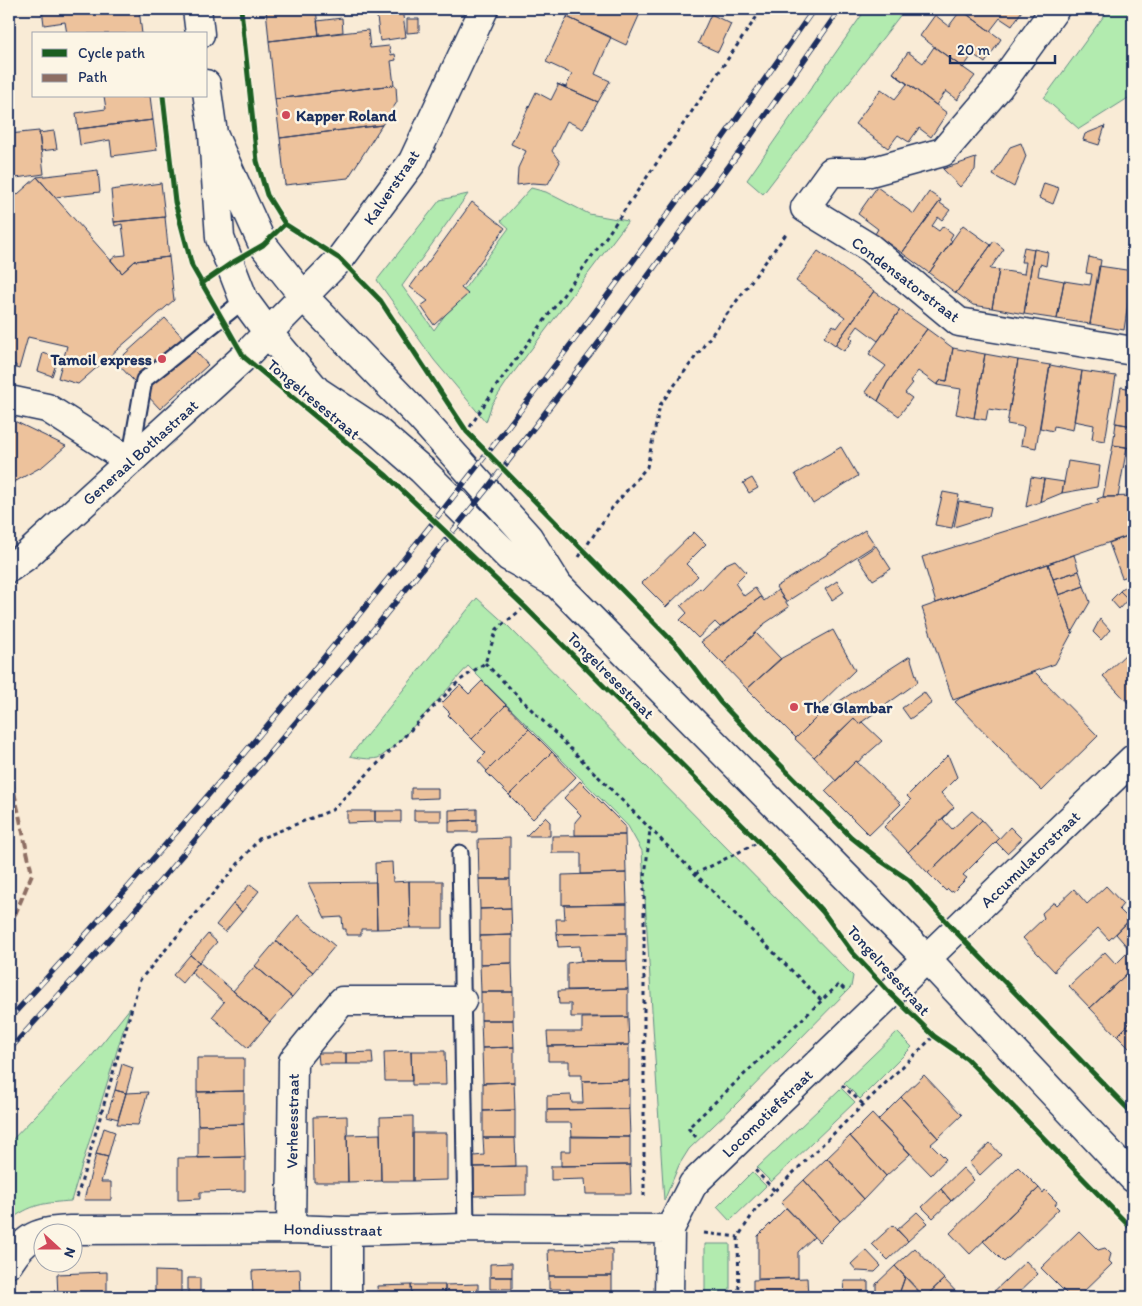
<svg xmlns="http://www.w3.org/2000/svg" width="1142" height="1306" viewBox="0 0 1142 1306" font-family="Itim,sans-serif">
	<rect width="100%" height="100%" fill="#f9ebd6"/>
	<filter id="ink" filterUnits="userSpaceOnUse"><feTurbulence type="fractalNoise" baseFrequency=".02" numOctaves="2"/><feDisplacementMap in="SourceGraphic" scale="10" xChannelSelector="R" yChannelSelector="G"/><feConvolveMatrix kernelMatrix="1 2 1 2 8 2 1 2 1" color-interpolation-filters="sRGB"/></filter>
	<g filter="url(#ink)">
		<path fill="#b2ebaf" stroke="#668d86" d="M866,9H905L763,194L747,180Z
			M1109,9H1133V95L1079,129L1044,98Z
			M531,188L546,192L589,214L628,221L508,380L492,404L486,422L434,360L377,280L440,200L468,194L402,286L434,330L509,228L501,221Z
			M477,598L508,626L853,976L851,987L736,1104L689,1149L679,1165L664,1201L642,851L628,826L468,666C455,681 391,754 378,758C369,760 359,758 350,756Z
			M130,1008L71,1201C44,1203 31,1204 9,1221V1143L87,1062Z
			M897,1032L912,1047L860,1099L844,1083Z
			M841,1088L855,1102L771,1182L757,1168Z
			M752,1172L766,1186L730,1221L717,1207Z
			M705,1244H730V1292L705,1293Z"/>
		<path fill="#edc29c" stroke="#1b2f5e" d="M42,9H139L142,34H67L65,22L44,25Z
			M266,9H316L319,35L269,41Z
			M376,9H402L406,37L380,41Z
			M570,9H642L626,45L567,17Z
			M644,9H656L653,13Z
			M960,9H1023L1012,26L1000,18L990,31Z
			M961,10L1001,39L985,63L973,54L963,68L920,36L935,15L949,26Z
			M711,14L731,24L718,52L698,43Z
			M567,17L611,37L595,74L610,81L598,102L557,84L566,87L572,74L546,62Z
			M342,18L343,32L319,35L317,21Z
			M407,19H419V32L407,33Z
			M368,30L370,48L389,46L391,55L395,54L396,60L391,61L394,85L275,99L269,41Z
			M934,47L975,76L958,98V100L946,91L936,105L893,73L908,52L923,63Z
			M893,73L947,113L931,137L919,128L909,142L898,135L888,148L855,124L881,89L895,99L907,84Z
			M557,84L598,102L583,129L567,121L552,151L560,162L548,184L532,183L517,185L518,168L526,151L511,144L536,92L551,100L558,86Z
			M394,85L396,86L397,102L382,125L280,138L275,99Z
			M104,96H150L153,120L78,129L76,113L106,109Z
			M1133,118V143L1128,141Z
			M153,120L157,150L112,156L110,140L80,145L78,129Z
			M382,125L348,178L285,185L280,138Z
			M1105,126L1099,145L1083,140L1085,134Z
			M39,131L44,174L9,179V134Z
			M54,131L57,149L41,151L39,133Z
			M1021,143L1026,156L1014,187L993,175L1010,147Z
			M976,158L975,170L960,187L943,169Z
			M98,170L100,192L55,197L37,177Z
			M37,177L122,273L135,261L169,257L174,300L78,384L58,378L67,346L28,337L19,369L16,368V365L9,364V202Z
			M161,183L165,217L114,222L111,190Z
			M1044,183L1059,188L1053,204L1039,198Z
			M877,187L914,214L929,192L941,200L902,253L875,234L878,229L858,214Z
			M940,201V203L950,210L942,220L938,217L932,226L939,231L943,226L953,234L950,239L952,241L929,273L902,253Z
			M472,202L505,228L461,288L468,294L434,325L421,306L428,301L410,287Z
			M165,217L169,257L135,261L122,273L111,260L116,256L126,255L122,224L115,226L114,222Z
			M963,225L991,245L956,293L929,273Z
			M994,241L1004,249L990,269L999,270L992,308L973,305L956,293Z
			M1024,247L1034,249L1024,314L992,308L999,270L1024,274L1026,262H1021Z
			M1034,249L1048,252L1046,266L1040,264L1038,276L1064,281L1057,319L1024,314Z
			M818,251L874,291L835,345L824,337L833,325L837,328L845,317L796,281Z
			M1089,257L1101,260L1090,324L1057,319L1064,281L1090,285L1092,274L1086,273Z
			M1099,266L1133,271L1124,330L1090,324Z
			M874,291L900,310L878,341L858,326L850,337L853,340L844,351L835,345Z
			M900,310L927,329L887,383L878,401L865,392L877,375L878,376L886,366L869,354Z
			M165,318L208,365L160,409L116,362Z
			M927,329L953,348L947,381L941,380L937,385L918,371L910,381L913,383L905,393L912,398L899,416L878,401L887,383Z
			M953,348L985,354L974,418L956,414L961,389L937,385L941,380L947,381Z
			M43,353L58,358L52,376L38,371Z
			M985,354L1018,360L1009,412L988,409L986,420L974,418Z
			M1018,360L1050,365L1036,448L1021,445L1024,427L1007,424Z
			M1050,365L1082,371L1073,430L1054,426L1053,431L1040,428Z
			M1082,371L1116,376L1105,441L1092,439L1094,425L1074,421Z
			M1121,387L1133,389V426L1115,423Z
			M10,419L66,446L43,466L9,485Z
			M1116,423L1133,426L1130,448L1113,445Z
			M1113,445L1127,447L1118,497H1103Z
			M841,447L858,476L813,504L795,474Z
			M1068,461L1100,466L1097,487L1062,493Z
			M1031,477L1044,479L1040,502L1026,507Z
			M752,478L758,488L749,493L743,483Z
			M1044,479L1064,482L1062,493L1040,502Z
			M943,492L959,495L952,528L935,525Z
			M1133,496V534L936,603L922,557L1099,502L1097,499L1103,497Z
			M959,501L991,507L989,516L954,527Z
			M865,530L875,545L786,602L776,587Z
			M694,532L706,544L686,564L698,576L666,607L642,583Z
			M1133,534V574L1122,578L1109,543Z
			M876,546L891,569L873,580L858,558Z
			M1074,555L1079,571L1053,579L1048,564Z
			M735,560L746,572L735,583L744,596L755,588L761,597L720,627L715,622L698,638L680,620L687,613L681,606L700,588L701,590L726,564Z
			M1048,564L1072,633L1055,664L953,700L922,608Z
			M1079,571L1084,586L1059,595L1053,579Z
			M837,581L844,592L832,600L825,589Z
			M1130,582L1133,585V595L1128,599L1120,591Z
			M1084,586L1090,602L1072,633L1059,595Z
			M778,590L789,607L764,624V625L723,664L701,642L761,597L764,601Z
			M1120,591L1128,599L1119,609L1111,600Z
			M1100,619L1110,630L1101,640L1093,632Z
			M833,630L855,670L817,707L821,713L796,738L747,689L780,659Z
			M756,633L781,659L747,689L723,664Z
			M1130,650L1133,653V708L1103,676Z
			M910,656L918,682L859,724L854,718L814,757L795,739L821,713Z
			M1035,672L1098,736L1042,791L955,702L960,698Z
			M482,681L506,705L472,739L448,715L450,713L441,704L460,685L469,694Z
			M924,692L932,703L910,719L902,708Z
			M506,705L529,729L487,771L478,761L486,753L472,739Z
			M854,718L859,724L862,722L882,741L858,762L856,761L836,781L814,757Z
			M529,729L552,752L509,795L486,772Z
			M552,752L576,777L533,819L509,795Z
			M948,755L957,777L941,793L954,807L908,852L884,827L911,800L907,796Z
			M856,761L901,804L869,835L825,791Z
			M580,781L625,826V835H575V822L581,815L564,798Z
			M411,788H438V798L411,799Z
			M954,807L943,819L952,829L972,811L982,820L928,873L908,852Z
			M477,809V820L449,821V810Z
			M414,810H441V821H414Z
			M347,811H375V822L347,823Z
			M375,811H401V822H375Z
			M545,817L550,822V836H526Z
			M477,820V832H449V821Z
			M982,820L999,839L963,875L967,878L954,891L951,892L948,889L946,891L928,873Z
			M1010,827L1022,839L1007,853L996,842Z
			M625,835L626,873L581,874V853H552V836Z
			M510,838V879H479L478,839Z
			M392,862L393,882L409,881L410,928L377,929L375,863Z
			M626,873L627,904L562,905V875Z
			M479,879H510L511,908L480,909Z
			M409,881H443V928H410Z
			M376,882L377,929H361V935H346V929H343L342,917L325,918L308,883Z
			M250,884L259,891L242,912L233,904Z
			M1106,886L1123,904L1119,909L1128,918L1126,919L1128,922L1109,940L1098,928L1055,969V972L1023,938L1044,918L1042,913L1053,903H1055L1057,905L1074,889L1087,904Z
			M233,904L242,912L225,932L216,925Z
			M627,904V933L557,934L556,919H565L564,905Z
			M511,908L512,935L480,936V909Z
			M298,915L335,946L313,972L276,941Z
			M1133,916V968L1090,1008L1069,986L1105,952L1116,964L1130,950L1116,934Z
			M627,933V961H581L580,946L558,947L557,934Z
			M208,934L217,942L199,962L190,955Z
			M512,935V963L480,964V936Z
			M276,941L313,972L292,997L255,966Z
			M190,955L199,962L182,983L173,975Z
			M581,961H627L628,989L567,990V963Z
			M199,962L270,1022L248,1048L212,1017L224,1002L191,972Z
			M512,963L513,992H481L480,964Z
			M255,966L292,997L270,1022L233,991Z
			M1133,968V1020L1117,1036L1090,1008Z
			M628,989V1017H571V1004H559L558,991Z
			M481,992H513V1020H481Z
			M628,1017L629,1045L548,1046L547,1032H582V1018Z
			M481,1020H513L514,1047L482,1048Z
			M1133,1020V1052L1117,1036Z
			M629,1045V1080L582,1081V1075H569V1061H548V1046Z
			M514,1047V1082L483,1083L482,1048Z
			M411,1051L412,1081H385L384,1052Z
			M411,1051H445L446,1085H412Z
			M372,1052L373,1064H346V1053Z
			M318,1053H346V1064H319Z
			M197,1058H244V1091L197,1092Z
			M122,1064L133,1068L126,1093L115,1090Z
			M924,1075L962,1115L938,1138L901,1097Z
			M629,1080V1109L547,1110V1096L571,1095L572,1103H583L582,1081Z
			M514,1082L515,1110L483,1111V1083Z
			M115,1090L126,1093L118,1119L107,1116Z
			M244,1091V1124L198,1125L197,1092Z
			M148,1092L138,1125L117,1124L126,1093Z
			M901,1097L938,1138L931,1144L946,1159L931,1175L878,1120Z
			M629,1109L630,1137H572L571,1123H547V1110Z
			M515,1110V1138H483V1111Z
			M872,1114L910,1154L886,1176L850,1136Z
			M347,1116L348,1182H314L313,1117Z
			M413,1116V1181H381L380,1117Z
			M244,1124L245,1157L198,1158V1125Z
			M104,1128L115,1132L108,1157L96,1154Z
			M413,1133H447V1180L413,1181Z
			M380,1134L381,1181L348,1182L347,1135Z
			M571,1136L630,1137V1165L561,1166V1151H571Z
			M850,1136L886,1176L864,1199L827,1158Z
			M483,1138H515L516,1166L474,1167V1156L484,1155Z
			M990,1143L1001,1155L980,1175L969,1163Z
			M96,1154L108,1157L101,1182H111V1200H84Z
			M245,1157V1191L200,1192V1199L178,1200V1158Z
			M827,1158L864,1199L840,1221L804,1180Z
			M630,1165L631,1194H586L585,1179L551,1180V1166Z
			M526,1166V1195L474,1196V1167Z
			M1018,1167L1039,1188L970,1254L950,1233Z
			M963,1168L974,1180L951,1201L941,1189Z
			M804,1180L840,1221L819,1242L781,1202Z
			M1039,1188L1043,1193L1045,1190L1057,1202L1055,1205L1059,1209L1004,1262L983,1241Z
			M941,1189L951,1201L933,1218L922,1207Z
			M786,1208L814,1237L798,1252V1278L758,1279V1236Z
			M917,1212L928,1223L908,1241L897,1230Z
			M893,1225L908,1241L888,1260L872,1244Z
			M1079,1231L1098,1250L1105,1248L1111,1254L1109,1261L1112,1264L1078,1297H1070L1041,1268Z
			M915,1248L944,1279L925,1297L895,1266Z
			M612,1249V1276H549L548,1250Z
			M866,1250L881,1266L875,1272L857,1271L851,1264Z
			M1026,1261L1038,1274L1014,1297H988Z
			M512,1263V1277H490V1264Z
			M895,1266L905,1277L898,1297H876V1284Z
			M300,1269L301,1297H253L252,1271Z
			M155,1271L181,1272V1297H155Z
			M107,1272V1297H58L57,1274Z
			M549,1276H612V1297H570V1289H549Z
			M490,1277H512V1289H490Z
			M905,1277L922,1295L920,1297H898Z
			M188,1278H200V1297H188Z
			M807,1278L808,1297H753V1280Z
			M944,1279L961,1297H925Z
			M844,1281H868V1297H845Z
			M478,1284V1297H445V1285Z
			M411,1285L412,1297H378L377,1286Z
			M411,1285H445V1297H412Z"/>
		<g fill="none" stroke-linecap="round" stroke-linejoin="round">
			<defs>
				<path id="service" d="M130,460L144,380L244,300
					M460,853L466,1228"/>
				<path id="minor" d="M1055,9L998,88L943,152L870,172H831L805,208L870,248L959,322L1133,351
					M9,400L47,408L130,461
					M291,1229L293,1061L342,1001H462
					M347,1231V1297
					M9,1263C27,1235 37,1232 70,1230L291,1229L347,1231L466,1228L670,1229
					M669,1297L670,1229L693,1184L1133,759"/>
				<path id="tertiary" d="M9,568L26,556L244,357L340,259L413,161L484,9"/>
				<path id="secondary" d="M197,9L200,34
					M206,84L213,134L220,238L244,300L269,334L317,391L376,430L422,470L509,557L555,583
					M213,134L263,245L304,297L420,417L528,537L558,585L927,959L1133,1178"/>
			</defs>
			<use href="#service" stroke="#1b2f5e" stroke-width="19"/>
			<use href="#minor" stroke="#1b2f5e" stroke-width="31"/>
			<use href="#tertiary" stroke="#1b2f5e" stroke-width="31"/>
			<use href="#secondary" stroke="#1b2f5e" stroke-width="31"/>
			<path stroke="#1b2f5e" stroke-width="3" stroke-dasharray="4 4" stroke-linecap="butt" d="M470,427L497,385L606,237L762,9
				M579,557L612,508L647,467L660,405L786,234
				M485,663L822,1001
				M695,874L759,842
				M842,1085L864,1105
				M696,1137L688,1128L839,984L846,991
				M755,1170L775,1191
				M644,1196V887L650,829
				M77,1197L140,980L259,839L332,810L459,681L485,663L497,629L527,605
				M704,1233L738,1237
				M699,1295H739
				M739,1297L738,1237L756,1209L934,1036"/>
			<use href="#service" stroke="#fcf5e5" stroke-width="15"/>
			<use href="#minor" stroke="#fcf5e5" stroke-width="28"/>
			<use href="#tertiary" stroke="#fcf5e5" stroke-width="28"/>
			<use href="#secondary" stroke="#fcf5e5" stroke-width="28"/>
			<defs>
				<path id="rail" d="M9,1019C301,703 568,362 814,9
					M9,1050L126,921L349,660L486,490L594,349L738,154L840,9"/>
			</defs>
			<use href="#rail" stroke="#1b2f5e" stroke-width="5.5"/>
			<use href="#rail" stroke="#fcf5e5" stroke-width="4" stroke-dasharray="11" stroke-linecap="butt"/>
			<path stroke="#8d6e63" stroke-width="4" stroke-dasharray="8 4" stroke-linecap="butt" d="M9,769L32,874L9,929"/>
			<defs>
				<path id="cycleway" d="M241,9L257,161L267,195L285,224L340,259L380,300L467,432L680,649L720,702L762,746L851,837L881,861L909,880L955,931L1133,1114
					M163,96L175,202L192,266L244,357L387,476L525,607L759,842L823,912L852,952L890,993L934,1036L967,1059L1133,1230
					M201,284L230,264L263,245L285,224"/>
			</defs>
			<use href="#cycleway" stroke="#fcf5e5" stroke-width="8"/>
			<use href="#cycleway" stroke="#1b5e20" stroke-width="5"/>
		</g>
	</g>
	<g fill="#d1495b" stroke="#fcf5e5" stroke-width="2">
		<circle cx="286" cy="115" r="5"/>
		<circle cx="162" cy="359" r="5"/>
		<circle cx="794" cy="707" r="5"/>
	</g>
	<g text-anchor="middle" stroke-width="5" stroke-linejoin="round" paint-order="stroke">
		<g font-size="16" font-weight="bold" fill="#1b2f5e" stroke="#fcf5e5" text-anchor="start">
			<text x="296" y="121">Kapper Roland</text>
			<text x="152" y="365" text-anchor="end">Tamoil express</text>
			<text x="804" y="713">The Glambar</text>
		</g>
		<g font-size="16" fill="#1b2f5e" stroke="#fcf5e5">
			<text transform="translate(391 187) rotate(-56)" y="6">Kalverstraat</text>
			<text transform="translate(906 279) rotate(37)" y="6">Condensatorstraat</text>
			<text transform="translate(314 399) rotate(40)" y="6">Tongelresestraat</text>
			<text transform="translate(140 452) rotate(-42)" y="6">Generaal Bothastraat</text>
			<text transform="translate(611 675) rotate(45)" y="6">Tongelresestraat</text>
			<text transform="translate(1030 859) rotate(-44)" y="6">Accumulatorstraat</text>
			<text transform="translate(889 970) rotate(48)" y="6">Tongelresestraat</text>
			<text transform="translate(767 1113) rotate(-44)" y="6">Locomotiefstraat</text>
			<text transform="translate(292 1121) rotate(-89)" y="6">Verheesstraat</text>
			<text transform="translate(333 1229) rotate(1)" y="6">Hondiusstraat</text>
		</g>
	</g>
	<rect width="1142" height="1306" fill="none" stroke="#fcf5e5" stroke-width="30"/>
	<rect x="15" y="15" width="1112" height="1276" fill="none" stroke="#1b2f5e" stroke-width="2" filter="url(#ink)"/>
	<rect x="32" y="32" width="175" height="65" fill="#fcf5e5" stroke="#a2a6af"/>
	<rect x="42" y="49" width="25" height="8" fill="#1b5e20" stroke="#a2a6af"/>
	<text x="78" y="58" font-size="15" fill="#1b2f5e">Cycle path</text>
	<rect x="42" y="74" width="25" height="8" fill="#8d6e63" stroke="#a2a6af"/>
	<text x="78" y="82" font-size="15" fill="#1b2f5e">Path</text>
	<g transform="translate(58 1248) rotate(111)"><circle r="24" fill="#fcf5e5" stroke="#a2a6af"/>
	<path d="M0-4L9 19L0 12L-9 19Z" fill="#d1495b"/>
	<text y="-8" font-size="14" font-weight="bold" text-anchor="middle" fill="#1b2f5e">N</text>
	</g>
	<path d="M950 55v8h105v-8" fill="none" stroke="#1b2f5e" stroke-width="2.5"/>
	<text x="957" y="55" font-size="15" fill="#1b2f5e" stroke="#fcf5e5" stroke-width="4" paint-order="stroke">20 m</text>
</svg>
